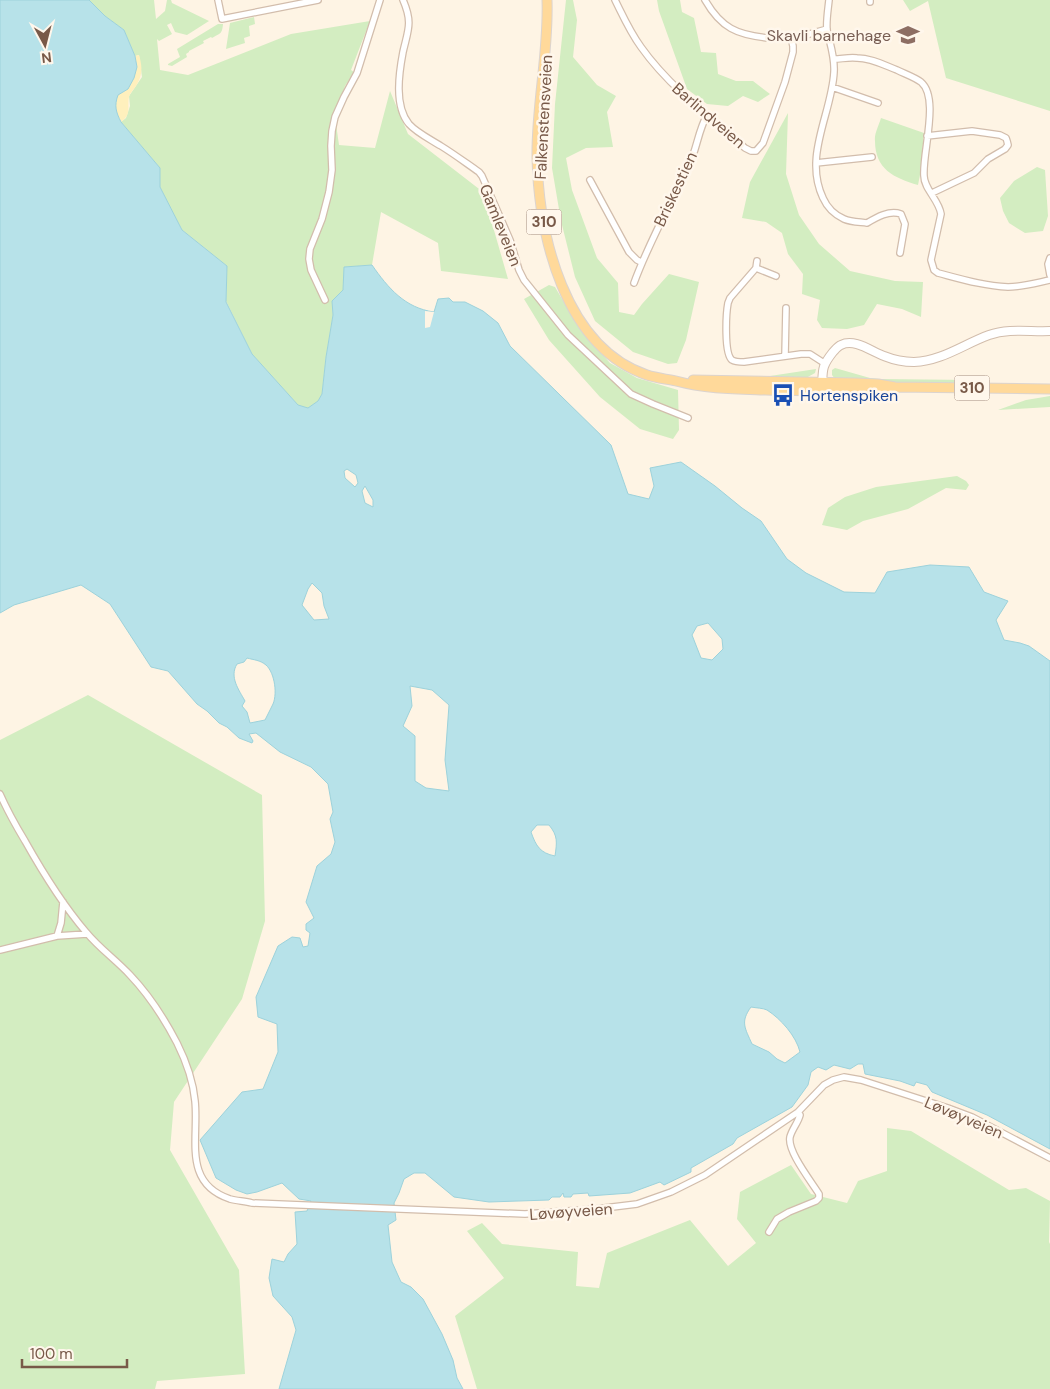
<svg xmlns="http://www.w3.org/2000/svg" width="1050" height="1389" viewBox="0 0 1050 1389" font-family="'DM Sans',sans-serif">
	<rect width="100%" height="100%" fill="#fef4e4"/>
	<path fill="#d3edc1" d="M89,0H154L156,19L165,11L167,0H171L172,3L209,21L187,35L175,32L171,23L167,25L172,34L159,41L157,39L160,70L188,75L291,34L370,21L351,70L354,72L345,86L335,117L339,145L375,148L390,91L408,134L483,192L508,279L441,271L438,243L381,212L372,265L345,267L343,290L332,301L333,315L326,357L322,394L318,401L308,409L298,405L252,354L226,301L227,266L182,230L160,187V168L121,122L126,118L130,106L129,96L142,77L139,55L135,56L124,30L105,16Z
		M566,0H573L577,20L573,57L597,85L616,96L607,112L613,147L586,148L566,158L572,190L597,258L618,283L619,312L634,315L642,304L669,274L699,282L686,340L677,363L668,364L633,352L595,321L575,277L561,221L552,168L555,104Z
		M657,0H680L682,12L694,18L701,52L716,53L718,74L736,81H753L770,94L758,102L743,96L728,106L707,104L687,89L659,11Z
		M903,0H1050V111L946,78L928,1L910,11Z
		M254,17L255,24L249,26L250,36L244,38L245,43L226,49L230,23Z
		M218,24H223C222,35 220,33 212,38L211,37L203,41L204,43L189,51V52L186,54L187,57L172,66L168,65V64L180,57L177,49Z
		M788,113L786,174L799,215L819,244L850,271L895,281L923,282L921,317L902,309L877,304L864,325L847,329L822,328L817,320L820,300L802,294L803,274L788,254L782,233L766,222L742,218L750,182Z
		M881,118L924,133L920,175L918,185C894,178 875,169 875,141C874,134 879,125 881,118Z
		M1037,167L1045,170L1048,216L1043,231L1025,233L1009,223L1003,211L1000,198L1014,181Z
		M549,285L555,287L579,328L610,363L637,378L678,390L679,430L673,439L640,429L600,397L549,340L524,299Z
		M835,368L870,378L879,379L971,380V384L846,381L835,379L832,375V370Z
		M816,369L815,373L806,378H754L755,376H770Z
		M1050,396V407L998,410L1026,400Z
		M957,476L966,481L969,485L966,490L946,488L908,509L863,521L847,530L822,525L828,508L845,497L876,487Z
		M88,695L262,795L265,921L242,999L174,1102L170,1150L239,1270L245,1374L157,1381L155,1389H0V740Z
		M887,1128L911,1131L1009,1190L1026,1188L1050,1201L1049,1242L1050,1244V1389H477L455,1316L504,1278L467,1231L482,1223L502,1244L578,1252L576,1286L599,1288L607,1253L690,1220L728,1266L756,1243L737,1219L740,1192L791,1165L811,1194L847,1203L858,1181L887,1171Z"/>
	<path fill="#fff0bd" d="M139,55C143,68 142,76 136,86C134,89 130,93 129,97C127,107 132,114 121,122C116,112 114,106 118,95L128,89L137,67L135,56Z"/>
	<path fill="#b7e2e9" stroke="#9dd2db" fill-rule="evenodd" d="M0,0H89L105,16L124,30L135,56L137,67L134,78L128,89L118,95C114,106 116,112 121,122L160,168V187L182,230L227,266L226,302L252,354L298,405L308,408L318,401L322,394L326,357L333,315L332,301L343,290L344,267L372,265C388,288 405,308 434,312L438,299L449,298L453,302H465L483,311L498,323L510,346L611,445L628,494L649,499L654,486L650,468L681,462L715,486L742,508L761,521L787,559L806,573L844,592L875,593L887,572L930,565L969,567L984,592L1008,601L996,620L1004,640L1020,643L1029,646L1050,661V1149L987,1115L932,1092L927,1085L916,1082L914,1086L900,1081L865,1074L863,1064H858L850,1069L834,1065L826,1070L818,1067L811,1072L808,1085L792,1107L737,1138L733,1144L691,1168V1172L664,1185L660,1182L630,1193L589,1196L588,1193L573,1194L571,1197H564L563,1193L560,1197H552L549,1200L489,1202L454,1197L425,1173H414L404,1179L399,1193L394,1203L396,1220L388,1225L392,1262L401,1282L411,1287L423,1299L442,1334L453,1360L457,1378L463,1389H279L296,1330L292,1317L273,1296L269,1278L272,1259L284,1262L288,1254L297,1244L295,1212L307,1211L311,1201L299,1199L282,1183L257,1192L247,1194L236,1190L216,1178L200,1140L242,1092L263,1089L278,1052L277,1024L258,1017L256,997L278,946L292,937L300,938L303,947L308,946L310,933L306,930V924L314,918L306,902L317,866L331,854L335,842L330,819L333,812L328,784L311,767L280,752L256,733L249,734L253,741L252,743L239,738L227,727L219,723L207,711L197,704L168,671L151,667L110,604L81,585L14,605L0,613ZM347,469L356,475L358,483L355,487L345,478L344,471ZM365,486L373,500V507L365,503L362,491ZM312,583L322,593L324,606L329,619L314,620L302,605L308,589ZM708,623L722,639L723,649L712,660L701,658L692,635L697,626ZM247,658C254,660 260,660 266,665C275,673 278,696 272,706C270,711 267,715 265,720L250,723L247,712L242,706L245,701C239,690 229,677 237,664L244,662ZM410,686L432,690L449,705L445,760L449,791L426,788L415,781V736L403,726L412,706ZM537,825H549C558,836 557,842 555,856C540,853 536,846 531,832ZM751,1007C756,1008 763,1008 767,1010C781,1019 796,1036 800,1052L785,1063L777,1059L769,1052L752,1044C745,1028 740,1022 751,1007Z"/>
	<path fill="#fef4e4" d="M425,311L434,312L430,327L425,328Z"/>
	<g fill="none" stroke-linecap="round" stroke-linejoin="round">
		<defs>
			<path id="minor" d="M218,0L222,19L318,0
				M403,0C413,23 408,30 403,52C399,73 394,106 409,124C417,133 430,139 441,146C454,154 466,163 479,172L482,176L510,240L519,270L524,280L568,335L631,394L653,404L688,418
				M615,0C623,16 630,32 641,47C667,84 710,118 745,148L751,151H756L763,143L785,82L793,52V46L791,38
				M705,0C721,28 737,35 769,38C777,38 785,39 793,38C804,36 816,32 827,29
				M829,0C828,10 826,21 827,30C830,44 835,57 834,72C832,113 803,156 823,198C827,207 835,215 844,219C851,222 860,222 867,223C877,217 889,210 901,214L905,224L900,253
				M870,2V0
				M834,59C841,59 849,57 857,58C871,58 884,65 897,70C905,74 914,77 921,82C940,98 922,153 924,176C924,189 939,200 941,214L931,260L934,270L938,273C961,279 984,286 1008,287C1022,287 1036,283 1050,280
				M832,87L878,103
				M927,136L972,131L1000,135L1006,138L1007,141L1008,145L1005,149L988,159L974,173L932,193
				M816,163L872,157
				M590,180L629,252L637,260L641,262
				M1050,258L1048,264L1050,275
				M757,261L756,268L730,298L728,303C726,314 724,354 732,360C735,362 740,362 744,362L801,354H810L824,363
				M756,268L776,276
				M634,283C649,242 670,205 689,165C697,149 698,131 707,115
				M325,300L311,270L309,259L310,249L322,219L329,192L332,170L331,146L332,131L335,117L344,97L357,73L380,0
				M785,356L786,308
				M0,794C7,810 16,826 25,841C43,873 62,904 86,932C99,948 116,960 130,975C149,995 164,1018 177,1043C186,1061 193,1080 195,1101C199,1138 182,1183 230,1199C237,1201 245,1201 252,1203L525,1214L596,1209L637,1204L671,1192L705,1175L798,1112L824,1085L833,1080L844,1077L861,1080L948,1108L972,1117L1050,1158
				M57,936L61,923L63,902
				M0,950L57,936L87,934
				M769,1232L777,1219L789,1212L816,1201L819,1198V1194C811,1181 787,1151 790,1137C792,1129 798,1123 800,1115L798,1112"/>
			<path id="tertiary" d="M822,387C823,370 821,367 833,352C835,350 838,346 841,345C855,338 872,352 884,356C894,360 904,362 914,362C942,361 964,344 989,335C1009,328 1030,332 1050,331"/>
			<path id="primary" d="M547,0C549,53 536,106 537,158C539,235 564,347 647,375C656,378 667,379 676,381C706,389 736,389 766,390C809,391 852,393 895,387
				M693,380L856,383L878,384L895,387L1050,389"/>
		</defs>
		<use href="#minor" stroke="#d2bdac" stroke-width="8"/>
		<use href="#tertiary" stroke="#d2bdac" stroke-width="10"/>
		<use href="#primary" stroke="#dcd4cf" stroke-width="11"/>
		<use href="#minor" stroke="#fff" stroke-width="5.5"/>
		<use href="#tertiary" stroke="#fff" stroke-width="8"/>
		<use href="#primary" stroke="#ffd99a" stroke-width="9"/>
	</g>
	<defs>
		<symbol id="school-bare" viewBox="-9 -9 18 18"><path d="M0-5L7-2L0 1L-7-2ZM-4 1L0 2.5L4 1V4Q0 6-4 4Z" fill="#8d6e63" stroke="#fff7ec" stroke-width="2.5" paint-order="stroke"/></symbol>
		<symbol id="bus-bare" viewBox="-9 -9 18 18"><path d="M-5-6H5V4H4V6H2V4H-2V6H-4V4H-5ZM-3.5-4V0h7V-4ZM-3.5 1.2v1.5H-2V1.2ZM2 1.2v1.5H3.5V1.2Z" fill="#1a4fb4" stroke="#fff7ec" stroke-width="2.5" paint-order="stroke"/></symbol>
	</defs>
	<g fill-rule="evenodd">
		<use href="#school-bare" x="892" y="19" width="32" height="32"/>
		<use href="#bus-bare" x="767" y="379" width="32" height="32"/>
	</g>
	<g text-anchor="middle" stroke-width="5" stroke-linejoin="round" paint-order="stroke">
		<g fill="#fff7ec" stroke="#a08879" stroke-width="1">
			<rect x="526.5" y="209.5" width="35" height="25" rx="4"/>
			<rect x="954.5" y="375.5" width="35" height="25" rx="4"/>
		</g>
		<g font-size="15" font-weight="bold" fill="#785948">
			<text x="544" y="227">310</text>
			<text x="972" y="393">310</text>
		</g>
		<g font-size="16" fill="#785e54" stroke="#fff7ec" text-anchor="end">
			<text x="891" y="41">Skavli barnehage</text>
		</g>
		<g font-size="16" fill="#785948" stroke="#fff7ec">
			<text transform="translate(709 115) rotate(41)" y="6">Barlindveien</text>
			<text transform="translate(543 117) rotate(-87)" y="6">Falkenstensveien</text>
			<text transform="translate(675 189) rotate(-65)" y="6">Briskestien</text>
			<text transform="translate(501 225) rotate(68)" y="6">Gamleveien</text>
			<text transform="translate(964 1117) rotate(23)" y="6">Løvøyveien</text>
			<text transform="translate(571 1211) rotate(-4)" y="6">Løvøyveien</text>
		</g>
		<g font-size="16" fill="#164399" stroke="#fff7ec" text-anchor="start">
			<text x="800" y="401">Hortenspiken</text>
		</g>
	</g>
	<g transform="translate(45 45) rotate(173)" stroke="#fff7ec" stroke-width="4" paint-order="stroke">
	<path d="M0-4L9 19L0 12L-9 19Z" fill="#785948"/>
	<text y="-8" font-size="14" font-weight="bold" text-anchor="middle" fill="#785948">N</text>
	</g>
	<path d="M22 1359v8h105v-8" fill="none" stroke="#785948" stroke-width="2.5"/>
	<text x="30" y="1359" font-size="15" fill="#785948" stroke="#fff7ec" stroke-width="4" paint-order="stroke">100 m</text>
</svg>
